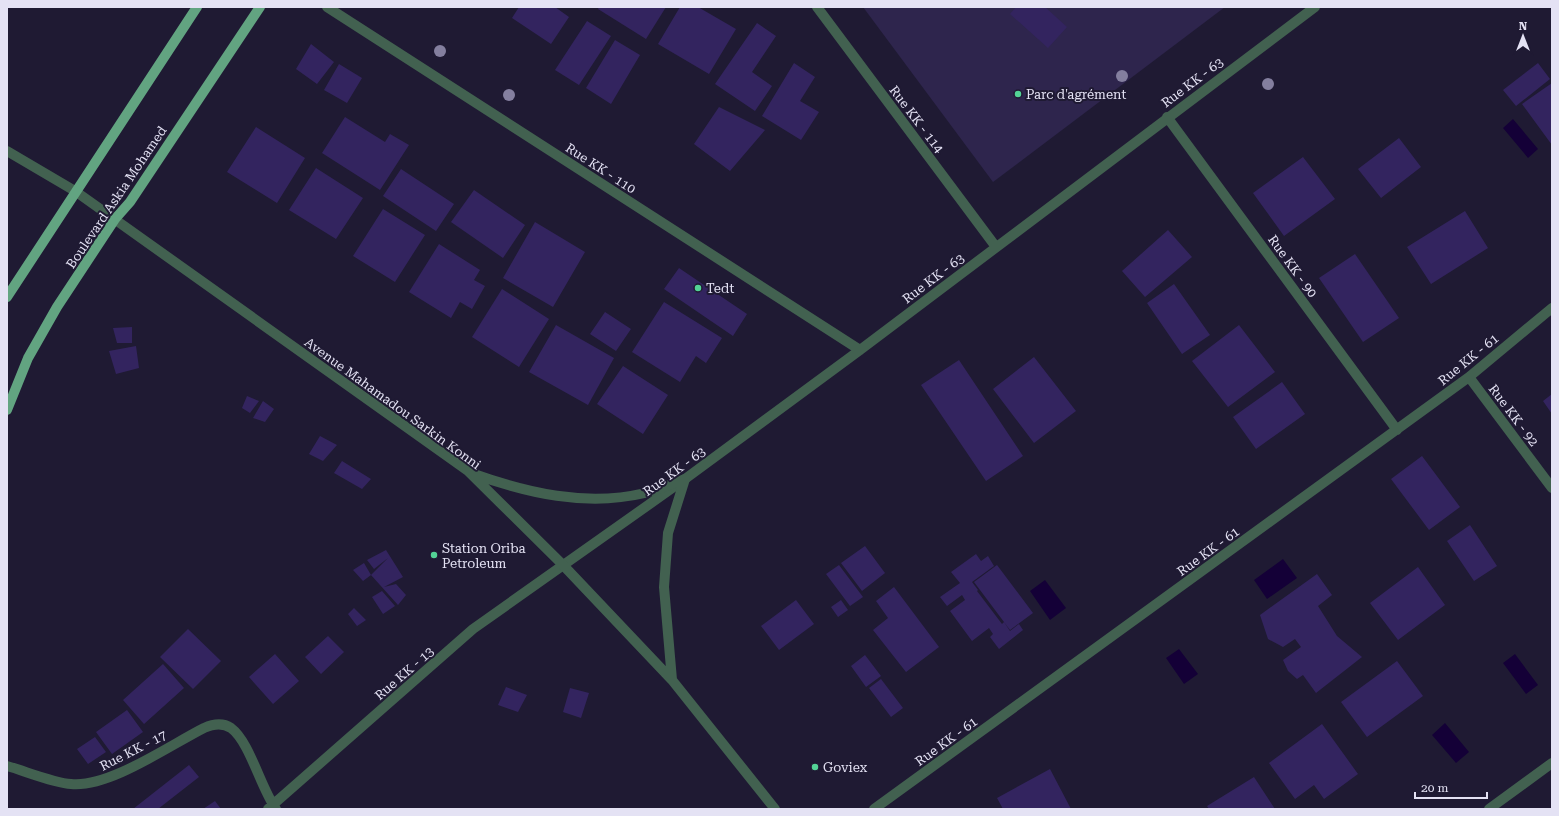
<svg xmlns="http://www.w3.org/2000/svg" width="1559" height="816" viewBox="0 0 1559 816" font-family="'Roboto Serif',serif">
	<rect width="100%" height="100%" fill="#1f1a33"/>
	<path fill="#2e254d" d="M863,7H1225L993,182Z"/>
	<path fill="#140037" d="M1513,119L1538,149L1528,158L1503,128Z
		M1283,559L1297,578L1267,599L1254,580Z
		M1045,580L1066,608L1050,620L1030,591Z
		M1179,649L1198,674L1184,684L1166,658Z
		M1515,654L1538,685L1526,694L1503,663Z
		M1445,723L1469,752L1456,763L1432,735Z"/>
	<path fill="#33245f" d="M519,7H555L569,17L551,44L512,18Z
		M599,7H666L646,39L598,9Z
		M680,7H698L736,29L709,74L658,44Z
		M1016,7H1045L1067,27L1048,48L1010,14Z
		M587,21L611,36L579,85L555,70Z
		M757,23L776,36L752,72L772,86L755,111L715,84Z
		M615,40L640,55L611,104L586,88Z
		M311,44L334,62L317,84L296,69Z
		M794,63L815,77L800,101L819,112L801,140L762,116Z
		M1538,63L1550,79L1516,106L1503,90Z
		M339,64L362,78L347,103L324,90Z
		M1552,83V145L1522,104Z
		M719,107L765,130L730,171L694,144Z
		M345,117L385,142L390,134L409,145L380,190L322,153Z
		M256,127L305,158L277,203L227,172Z
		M1399,138L1421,167L1381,198L1358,169Z
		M1303,157L1335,199L1284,236L1253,193Z
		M316,168L363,198L336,239L289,210Z
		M401,169L454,204L436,231L383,196Z
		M474,190L525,225L503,258L451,222Z
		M383,209L425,235L395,282L353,256Z
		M1465,211L1488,248L1431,284L1407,247Z
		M535,222L585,252L553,307L503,278Z
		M1168,230L1192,257L1145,297L1122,271Z
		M439,244L480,270L474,280L485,286L472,309L460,302L451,318L409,292Z
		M1355,254L1399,318L1363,342L1319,278Z
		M679,268L747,314L733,336L664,289Z
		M1174,284L1210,335L1182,354L1147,303Z
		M502,289L549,319L519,367L472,337Z
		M664,302L722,338L706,363L696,356L680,382L632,352Z
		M605,312L631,329L616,351L590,334Z
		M556,325L614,358L588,405L529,372Z
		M1239,325L1275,372L1228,407L1192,361Z
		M132,327V343H117L113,328Z
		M136,346L139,368L116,374L109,351Z
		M1034,357L1076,411L1034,443L993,389Z
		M959,360L1023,456L986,481L921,385Z
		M623,366L668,395L643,434L597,404Z
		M1282,382L1305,414L1256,449L1233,417Z
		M1552,394V414L1543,401Z
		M247,396L259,401L250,413L242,408Z
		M263,401L274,409L265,422L253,418Z
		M320,436L337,445L323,461L309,454Z
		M1422,456L1460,507L1429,530L1391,479Z
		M342,461L371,479L362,489L334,473Z
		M1470,525L1497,566L1474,581L1447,541Z
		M865,546L885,573L862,591L841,563Z
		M386,550L403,577L384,587L396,584L406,595L398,605L371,575L388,558L374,569L367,560Z
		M976,554L981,561L988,556L994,566L972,582L978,590L977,591L1002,624L1004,622L1010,631L1019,624L1023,630L999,649L990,637L993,634L989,628L972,641L950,611L965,600L962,595L947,606L940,597L960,583L951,572Z
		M364,563L371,575L363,581L353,570Z
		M839,565L863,597L850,606L826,574Z
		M997,565L1033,613L1010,630L974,582Z
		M1418,567L1445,605L1398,640L1370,603Z
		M1317,574L1332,595L1318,606L1337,636L1362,657L1316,693L1303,675L1297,679L1288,671L1283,660L1301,647L1295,639L1283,647L1268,639L1260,615Z
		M894,587L939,647L906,672L873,630L888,618L876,601Z
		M382,591L395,606L383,614L372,597Z
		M796,600L814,624L779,650L761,626Z
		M841,600L848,610L838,617L831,607Z
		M354,608L366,620L357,626L348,614Z
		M188,629L221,661L193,689L160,657Z
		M328,636L344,652L321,674L305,657Z
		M275,654L299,681L273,704L249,677Z
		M865,655L881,676L866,687L851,666Z
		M1397,661L1423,696L1367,737L1341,702Z
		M163,664L184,688L144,724L123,700Z
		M881,679L903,708L891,717L869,688Z
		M506,687L527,695L518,712L498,705Z
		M570,688L589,693L581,718L563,712Z
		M127,710L143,732L112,754L96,732Z
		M1322,724L1358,774L1324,799L1314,785L1295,799L1269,763Z
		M95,737L106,752L88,764L77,749Z
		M189,765L199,777L158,809H133Z
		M1050,769L1071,809H1003L997,798Z
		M1254,777L1275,809H1209L1207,806Z
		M215,801L221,809H203Z"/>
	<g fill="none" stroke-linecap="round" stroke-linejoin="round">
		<path stroke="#426150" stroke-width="10" d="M327,7L860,350
			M817,7L996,247
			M1167,117L1397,430
			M1469,377L1552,488
			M7,766C25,771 54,783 71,784C109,788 170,745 204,728C213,724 222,722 231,728C250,742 261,789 276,809
			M268,809L473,629L685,479L860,350L1315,7
			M874,809L1469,377L1552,308
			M1489,809L1552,763"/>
		<path stroke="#426150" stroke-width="10" d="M7,151L75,191L468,471L563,565L672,680L775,809
			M471,473C527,493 586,507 645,493C658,490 672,484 685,479
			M672,680L664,587L668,533L685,479"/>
		<path stroke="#62a481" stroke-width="10" d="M7,297L197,7
			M7,410L28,358L57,307L115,219L130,202L260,7"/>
	</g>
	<g fill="#847f9f">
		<circle cx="440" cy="51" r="6"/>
		<circle cx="1122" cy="76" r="6"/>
		<circle cx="1268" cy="84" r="6"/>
		<circle cx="509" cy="95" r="6"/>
	</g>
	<g fill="#53d396" stroke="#1f1a33" stroke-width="1.5">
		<circle cx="1018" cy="94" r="4"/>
		<circle cx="698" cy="288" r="4"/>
		<circle cx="434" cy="555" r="4"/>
		<circle cx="815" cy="767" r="4"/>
	</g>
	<g text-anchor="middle" stroke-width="4" stroke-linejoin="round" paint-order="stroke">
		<g font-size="13" fill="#e4e2f4" stroke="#1f1a33">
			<text transform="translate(1192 82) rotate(-37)" y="5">Rue KK - 63</text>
			<text transform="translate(917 119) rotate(53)" y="5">Rue KK - 114</text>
			<text transform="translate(601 168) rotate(33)" y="5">Rue KK - 110</text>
			<text transform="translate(116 197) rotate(-56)" y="5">Boulevard Askia Mohamed</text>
			<text transform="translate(1293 266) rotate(54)" y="5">Rue KK - 90</text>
			<text transform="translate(933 278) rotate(-37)" y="5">Rue KK - 63</text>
			<text transform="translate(1468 359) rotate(-39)" y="5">Rue KK - 61</text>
			<text transform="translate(393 403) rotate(36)" y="5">Avenue Mahamadou Sarkin Konni</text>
			<text transform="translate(1514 415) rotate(53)" y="5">Rue KK - 92</text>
			<text transform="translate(674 471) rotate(-36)" y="5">Rue KK - 63</text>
			<text transform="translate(1208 551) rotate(-36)" y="5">Rue KK - 61</text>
			<text transform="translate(404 673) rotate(-41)" y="5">Rue KK - 13</text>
			<text transform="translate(946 741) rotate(-36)" y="5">Rue KK - 61</text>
			<text transform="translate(133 750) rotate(-27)" y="5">Rue KK - 17</text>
		</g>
		<g font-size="13" fill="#e4e2f4" stroke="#1f1a33" text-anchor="start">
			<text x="1026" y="99">Parc d'agrément</text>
			<text x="706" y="293">Tedt</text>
			<text x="442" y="553">Station Oriba<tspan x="442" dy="15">Petroleum</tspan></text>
			<text x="823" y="772">Goviex</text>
		</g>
	</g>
	<rect width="1559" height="816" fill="none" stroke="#e4e2f4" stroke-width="16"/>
	<g transform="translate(1523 36)" stroke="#1f1a33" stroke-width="3" paint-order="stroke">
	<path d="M0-3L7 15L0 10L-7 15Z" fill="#e4e2f4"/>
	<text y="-6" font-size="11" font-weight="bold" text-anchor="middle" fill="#e4e2f4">N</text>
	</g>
	<path d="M1415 792v6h72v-6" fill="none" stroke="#e4e2f4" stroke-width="2"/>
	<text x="1421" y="792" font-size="12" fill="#e4e2f4" stroke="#1f1a33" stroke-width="3" paint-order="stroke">20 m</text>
</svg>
